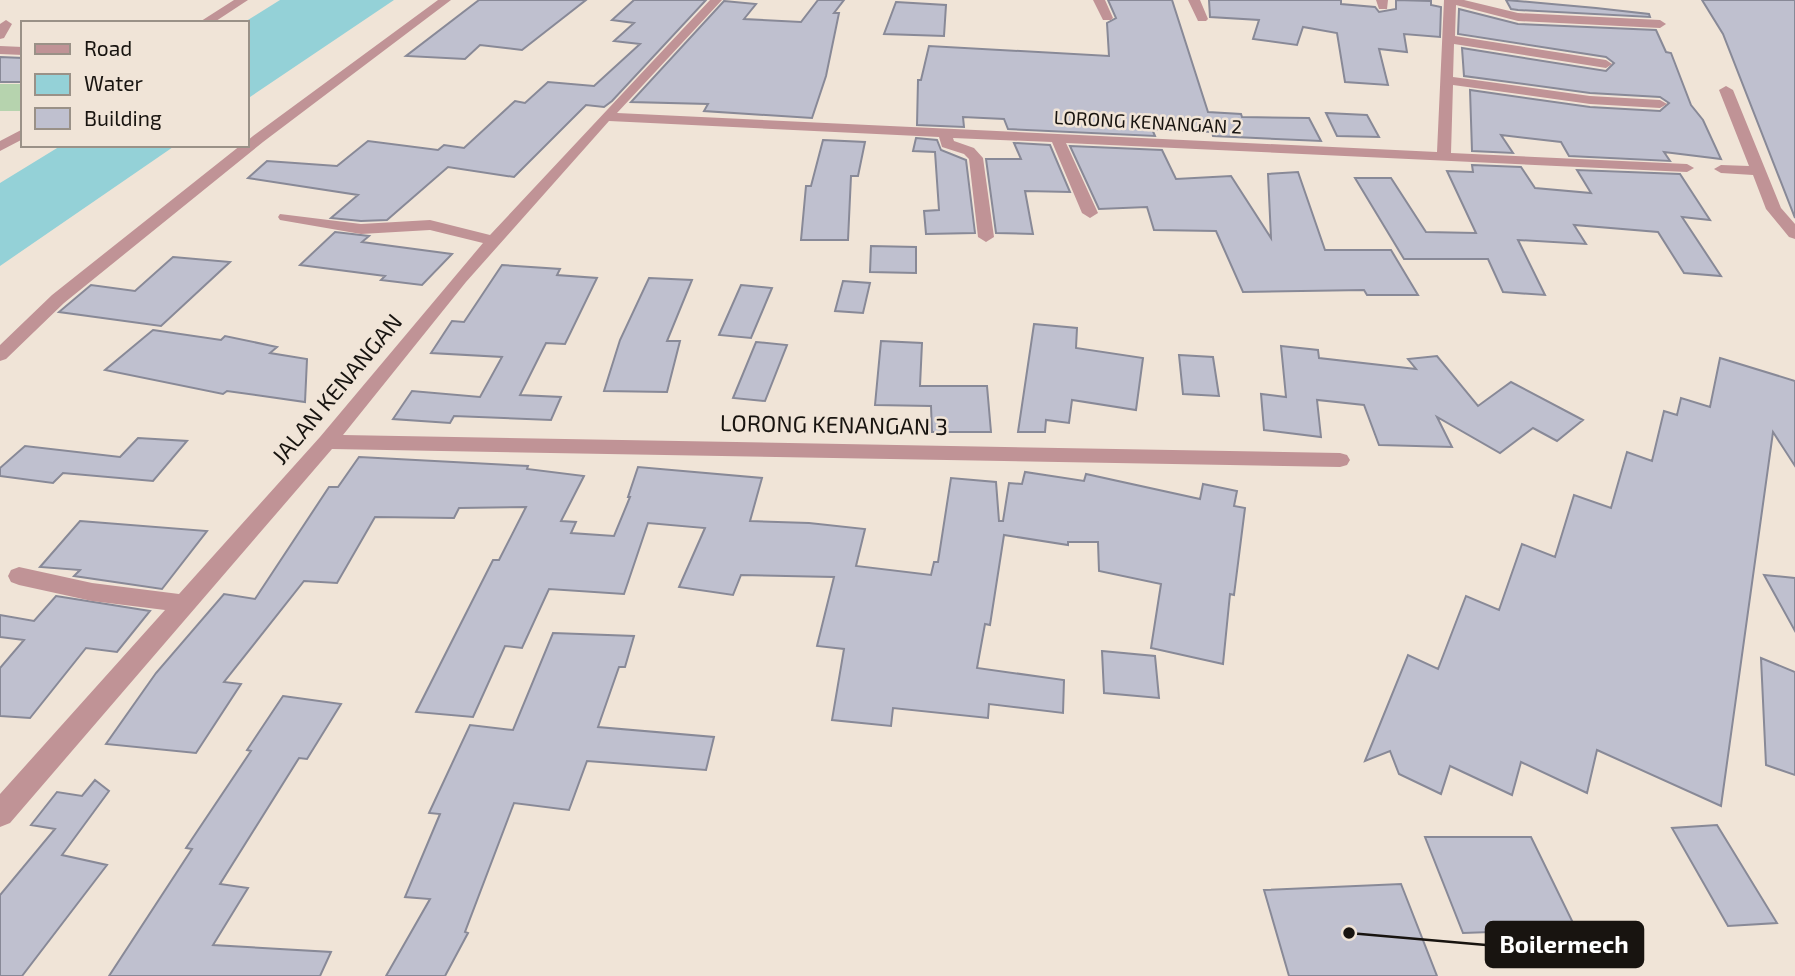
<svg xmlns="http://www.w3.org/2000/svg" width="1795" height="976" viewBox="0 0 1795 976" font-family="'Exo 2',sans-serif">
	<rect width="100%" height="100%" fill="#f0e4d7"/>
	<path fill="#b6d3ae" d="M0,84H23V111H0Z"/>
	<path fill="#94d1d7" d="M280,0H394L247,99V23H243Z
		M62,145H176L0,266V183Z"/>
	<path fill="#bfc0cf" stroke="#888997" stroke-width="2" d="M479,0H586L522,50L480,45L465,59L406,56Z
		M634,0H706L612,101L604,107L586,105L514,177L448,167L387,220L361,221L331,218L358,195L248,178L267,161L337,166L368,141L438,150L444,145L464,148L515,101L525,103L548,82L594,86L640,44L614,41L634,23L612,20Z
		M818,0H844L834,13H839L826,76L812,118L704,111L708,104L631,102L724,1L756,4L744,19L801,22Z
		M1108,0H1172L1208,112L1241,114L1242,117L1309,118L1321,141L1213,136L1212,132L1152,129L1155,136L1008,129L1004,119L963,117L964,127L917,125L918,80H921L929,46L1109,56L1107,23L1116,18Z
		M1209,0H1341V4L1375,7L1379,12L1396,9V0L1431,1V5L1441,7L1440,37L1404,34L1407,52L1379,49L1388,85L1345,82L1337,33L1303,27L1297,45L1253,39L1259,20L1210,17Z
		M1506,0L1596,8L1649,14L1650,17L1518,10L1511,9Z
		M1702,0H1795V218L1723,34Z
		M896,2L946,5L944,36L884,34Z
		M1459,9L1518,24L1656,30L1666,52L1671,53L1691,105L1703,120L1721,159L1664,152L1670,161L1569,156L1561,142L1501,135L1513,153L1472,151L1470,90L1590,107L1660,111L1669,103L1660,97L1590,93L1464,76L1462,48L1606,71L1614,63L1606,57L1458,34Z
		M0,57L23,58V82H0Z
		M1326,113L1367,115L1379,137L1337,136Z
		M916,138L937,140L941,150L966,160L975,233L926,234L924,211L939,210L935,152L913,151Z
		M823,140L865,142L858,176H851L848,240H801L806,186H811Z
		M1014,143L1050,145L1070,192L1025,191L1033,234L996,233L986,159H1021Z
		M1070,146L1162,150L1176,179L1231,176L1271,238L1268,174L1298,172L1325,250H1391L1418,295H1367L1364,290L1243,292L1216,231L1154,230L1147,207L1099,209Z
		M1472,165L1521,167L1535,188L1591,193L1577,170L1680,174L1710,220L1682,217L1721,276L1684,273L1658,232L1574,225L1586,244L1518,240L1545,295L1503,292L1488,259H1404L1355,178H1391L1426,232L1476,233L1447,171L1473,172Z
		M335,232L369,236L362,242L452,254L422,285L381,280L385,276L300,265Z
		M871,246L916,247V273L870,272Z
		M173,257L230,262L161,326L59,312L91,285L135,291Z
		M502,265L560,269L557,275L597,278L565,344L546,343L520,395L561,397L551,420L454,416L450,423L393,419L412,391L480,397L502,357L431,353L452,321L464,322Z
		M649,278L692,280L667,341H680L667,392L604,391L620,340Z
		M843,281L870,283L863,313L835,311Z
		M741,285L772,288L751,338L719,335Z
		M1034,324L1077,328L1076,348L1143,358L1136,410L1072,400L1069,423L1046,420L1045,432H1018Z
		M153,330L221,340L225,336L277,347L270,353L307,359L305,402L227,391L223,394L105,370Z
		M881,341L922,343L920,386H987L991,432H932L931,406L875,405Z
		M756,342L787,345L765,401L733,398Z
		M1281,346L1318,350L1319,358L1416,369L1408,359L1437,356L1478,406L1511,382L1583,420L1557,441L1533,428L1500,453L1437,417L1452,447L1379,445L1364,405L1317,400L1321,437L1264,430L1261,394L1286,397Z
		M1179,355L1213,357L1219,396L1183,394Z
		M1720,358L1795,381V466L1773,432L1721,806L1597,750L1587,793L1521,762L1512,795L1450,766L1441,794L1399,774L1390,751L1365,761L1408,655L1438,669L1466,596L1499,610L1522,544L1555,557L1574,495L1611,508L1627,452L1652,461L1664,411L1677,415L1681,398L1710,407Z
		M138,438L187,441L153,481L63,473L53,483L0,476V468L25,446L120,457Z
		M359,457L528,466L527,469L584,476L561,521L576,522L571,533L614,536L630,497H628L638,467L762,478L750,521L809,523L865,529L856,566L931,575L934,562H938L951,478L996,482L999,521H1003L1009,483L1022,484L1025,472L1084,481L1086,474L1200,499L1203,484L1237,491L1234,506L1245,508L1234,595L1230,594L1223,664L1151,648L1161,584L1099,571L1098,542H1068V545L1004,535L990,625L985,624L977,668L1064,680L1063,713L989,704L988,718L893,708L891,726L832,720L844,649L817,646L834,577L741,575L733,595L679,587L705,528L648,523L624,594L549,589L522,648L505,646L473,717L416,712L493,560H499L526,507L459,508L454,518L375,517L337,583L304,581L224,682L241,684L196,753L106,744L156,673L224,594L255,599L329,487H338Z
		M80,521L207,531L162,589L74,576L80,570L40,567Z
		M1764,575L1795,578V631Z
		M56,596L150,611L117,652L86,648L30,718L0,716V668L24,640L0,637V615L34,621Z
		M553,633L634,636L625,667H619L598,727L714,737L706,770L587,761L569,810L514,803L465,932L468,933L445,976H386L430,899L405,897L440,814L429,813L470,725L513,730Z
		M1102,651L1155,656L1159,698L1104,693Z
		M1761,658L1795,672V775L1766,765Z
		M283,696L341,704L307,759L299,758L220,884L248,888L213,945L331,952L320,976H109L192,849L186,848L251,751L247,750Z
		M95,780L109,791L62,855L107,865L22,976H0V895L55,829L31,825L57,792L82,796Z
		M1717,825L1777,923L1728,926L1672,828Z
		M1425,837H1531L1576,929L1463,933Z
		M1401,884L1437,976H1289L1264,890Z"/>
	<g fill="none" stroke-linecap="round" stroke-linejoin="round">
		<path fill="#c09396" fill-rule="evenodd" d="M234,0H248L213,23H198Z
			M438,0H451L263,142L64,303L6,359L0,361V345L52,295L241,145H247V141L253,136Z
			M710,0H722L617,113L1437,152L1444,0H1464L1518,13L1660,20L1666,24L1660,28L1518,21L1456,5L1455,36L1606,60L1612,64L1606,68L1454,44L1453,77L1590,96L1660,100L1667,104L1660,108L1590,104L1453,85L1451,153L1687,164L1694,168L1687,172L1066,143L1098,213L1090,218L1082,213L1052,142L953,138L954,141L974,148L983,158L994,237L986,242L978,237L969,159L964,154L942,147L939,137L609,121L466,282L343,435L1340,453L1347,455L1350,460L1347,465L1340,467L332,449L10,823L0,827V794L165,610L92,601L19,585L11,582L8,576L11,570L19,567L92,583L179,594L320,437L483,243L430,230L361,234L280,220L278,217L280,214L361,224L430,220L490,235Z
			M1093,0H1105L1113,18L1111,20H1103Z
			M1188,0H1200L1208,19L1206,21H1198Z
			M1376,0H1388L1387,9H1379Z
			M6,20L12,24L4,38L0,39V24Z
			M0,46L23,47V55L0,54Z
			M1726,86L1733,90L1781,208L1795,224V239L1789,237L1766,209L1753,175L1721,173L1714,169L1721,165L1749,166L1719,90Z
			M23,129V139L0,151V141Z"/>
	</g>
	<g text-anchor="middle" stroke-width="5" stroke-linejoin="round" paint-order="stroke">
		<g font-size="19" fill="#181410" stroke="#f0e4d7">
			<text transform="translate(1148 122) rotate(3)" y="7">LORONG KENANGAN 2</text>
		</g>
		<g font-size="23" fill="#181410" stroke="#f0e4d7">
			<text transform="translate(337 389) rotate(-50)" y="8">JALAN KENANGAN</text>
			<text transform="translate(834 425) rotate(1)" y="8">LORONG KENANGAN 3</text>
		</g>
	</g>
	<path fill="none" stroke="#181410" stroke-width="2.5" d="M1349 933L1486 945"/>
	<circle fill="#181410" stroke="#f0e4d7" stroke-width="2.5" cx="1349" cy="933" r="7"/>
	<rect fill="#181410" stroke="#181410" stroke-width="2.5" x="1486" y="922" width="157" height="45" rx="7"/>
	<g font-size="24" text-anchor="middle" font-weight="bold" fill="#fff">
		<text x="1564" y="953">Boilermech</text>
	</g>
	<rect x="21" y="21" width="228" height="126" fill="#f0e4d7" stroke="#9a9187" stroke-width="2"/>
	<rect x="35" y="44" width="35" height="10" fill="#c09396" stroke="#9a9187" stroke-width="2"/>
	<text x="84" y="56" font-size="21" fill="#181410">Road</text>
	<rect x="35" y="74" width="35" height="21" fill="#94d1d7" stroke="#9a9187" stroke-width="2"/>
	<text x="84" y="91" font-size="21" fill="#181410">Water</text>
	<rect x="35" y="108" width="35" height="21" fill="#bfc0cf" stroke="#9a9187" stroke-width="2"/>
	<text x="84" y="126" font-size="21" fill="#181410">Building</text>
</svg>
